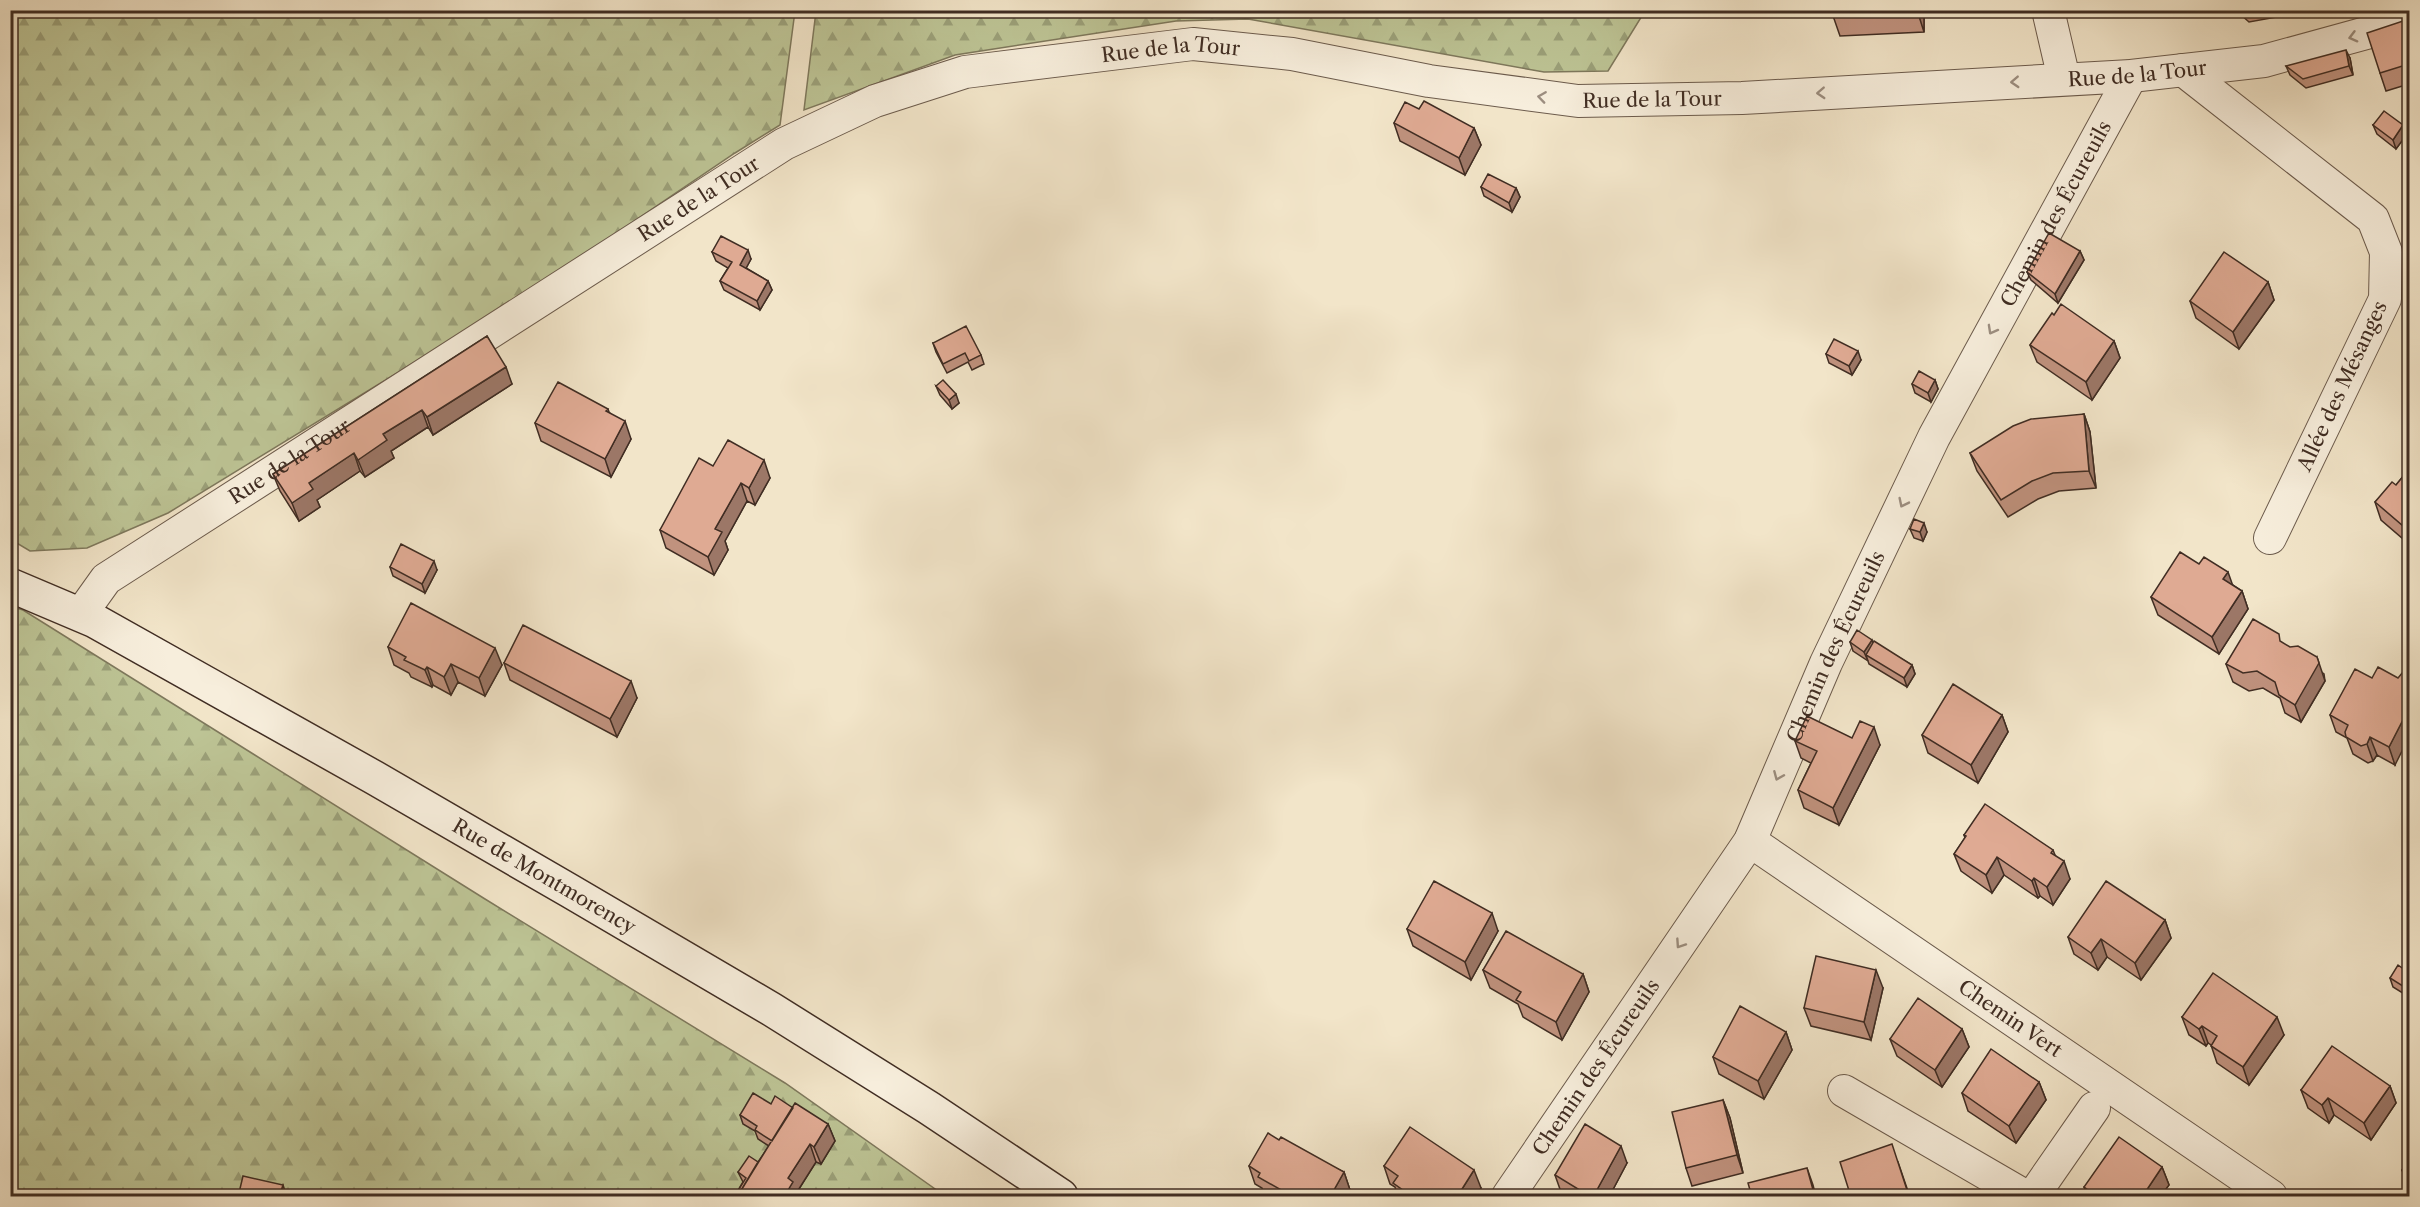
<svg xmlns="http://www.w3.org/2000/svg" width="2420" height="1207" viewBox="0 0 2420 1207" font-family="'Libre Caslon Text',serif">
	<defs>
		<pattern id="forest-firs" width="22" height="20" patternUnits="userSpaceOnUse" patternTransform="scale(1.5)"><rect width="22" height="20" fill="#bdc495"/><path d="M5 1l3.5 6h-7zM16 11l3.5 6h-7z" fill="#9ba079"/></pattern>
	</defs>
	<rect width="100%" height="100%" fill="#f2e5c9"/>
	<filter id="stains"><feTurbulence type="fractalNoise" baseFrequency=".00333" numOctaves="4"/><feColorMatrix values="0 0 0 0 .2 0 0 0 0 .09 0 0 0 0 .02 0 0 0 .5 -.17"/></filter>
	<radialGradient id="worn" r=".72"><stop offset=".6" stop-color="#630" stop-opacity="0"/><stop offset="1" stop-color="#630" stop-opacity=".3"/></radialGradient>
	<path fill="url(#forest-firs)" stroke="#7e785c" stroke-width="1.5" d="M10,11H795L780,125L735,153L528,293L168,513L87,548L30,551L10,539Z
		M816,11V10L1645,11L1608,71L1544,72L1248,19L1176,21L955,55L804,110Z
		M10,606L23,610L485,899L785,1083L945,1196H11Z"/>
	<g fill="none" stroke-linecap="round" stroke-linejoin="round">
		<defs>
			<g id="street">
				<path d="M2048,10L2064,79"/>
				<path d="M2183,70L2373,219L2386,252L2385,299L2270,538"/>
				<path id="s1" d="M81,614L106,579L784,144L875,101L965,72L1193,44L1292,54L1429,81L1578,101L1742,98L2131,76L2264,61L2410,21"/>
				<path id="s2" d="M1750,841L2271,1196"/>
				<path d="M1844,1091L2025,1196"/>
				<path id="s3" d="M1508,1196L1750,841L1826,663L1934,437L2131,76"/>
				<path d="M2033,1196L2094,1108"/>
			</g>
			<g id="secondary">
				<path id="s4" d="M10,585L95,621L375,778L570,891L771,1009L929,1108L1061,1196"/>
			</g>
		</defs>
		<use href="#street" stroke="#6c5b4c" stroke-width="34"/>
		<use href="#secondary" stroke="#402d23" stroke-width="36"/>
		<use href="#street" stroke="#f7eedc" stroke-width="32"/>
		<use href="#secondary" stroke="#f7eedc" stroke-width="33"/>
	</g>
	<path fill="#c0927e" stroke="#402d23" stroke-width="1.5" d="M1831,10H1924V32L1840,36Z
		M2238,10H2275L2277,17L2249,22L2239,13Z
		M2409,19V84L2386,91L2380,73Z
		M2350,58L2353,75L2306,88L2290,75L2286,66Z
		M1419,109L1474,128L1481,145L1465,175L1400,141L1394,123Z
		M2373,125L2407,134L2396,149L2377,134Z
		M1481,187L1516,188L1520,197L1512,212L1484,196Z
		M2080,251L2084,260L2058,303L2031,280L2027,272Z
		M712,252L751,259L746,268L768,281L772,290L760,310L724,290L720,281L728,268L716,261Z
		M2268,282L2274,300L2239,349L2196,318L2190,301Z
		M2054,315L2114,341L2120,358L2092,400L2037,362L2030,345Z
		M487,336L512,384L433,435L428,427L391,451L394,458L365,477L360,471L317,500L320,507L299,521L280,491L273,474Z
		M933,343L981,355L984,364L972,370L968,362L947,373L936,352Z
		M1826,354L1861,360L1852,375L1829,363Z
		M1935,380L1938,389L1931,402L1915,393L1912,384Z
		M936,386L959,403L952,409L940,395Z
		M608,409L609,412L631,439L611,477L541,441L535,423Z
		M2084,414L2090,432L2096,488L2059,491L2038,499L2008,517L1977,471L1970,453Z
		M713,466L770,478L755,505L747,501L725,541L728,550L714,575L666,548L660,530Z
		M2409,469V544L2381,520L2375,502L2396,485Z
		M1910,529L1927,532L1923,541L1914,538Z
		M390,567L437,570L425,593L393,576Z
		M2233,585L2242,591L2248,609L2219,654L2158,615L2151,597Z
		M1850,642H1873L1912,665L1915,674L1907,687L1869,664L1868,661L1853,651Z
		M2282,643L2324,674L2325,681L2301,722L2285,713L2280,698L2263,688L2249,691L2233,682L2226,664Z
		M388,647L502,665L485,696L458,682L451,695L433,685L432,687L411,677L409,673L394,665Z
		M504,663L637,698L617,737L510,680Z
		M2372,678L2395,765L2377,755L2373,761L2368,763L2353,754L2347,738L2336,732L2330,715Z
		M2002,715L2008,732L1978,783L1928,753L1922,735Z
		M1852,738L1880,745L1839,825L1804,808L1798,790L1811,763L1801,758L1795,741Z
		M1964,835L2053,850L2055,855L2070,879L2053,905L2040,896L2038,898L2004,875L1992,893L1961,871L1954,854L1965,838Z
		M2165,920L2171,938L2141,980L2107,957L2098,970L2074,954L2068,937Z
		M1407,929L1498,931L1471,980L1413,946Z
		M1483,970L1583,974L1589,992L1562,1040L1523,1017L1518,1004L1490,988Z
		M2409,973V997L2393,987L2390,978Z
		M1883,988L1871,1040L1811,1026L1804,1008Z
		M2182,1017L2284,1035L2249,1085L2217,1063L2211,1045L2208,1043L2206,1046L2189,1035Z
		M1962,1029L1969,1047L1942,1087L1897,1056L1890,1039Z
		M1786,1032L1792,1050L1764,1099L1719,1074L1713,1057Z
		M2039,1082L2046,1100L2016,1143L1968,1111L1962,1093Z
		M2390,1086L2396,1103L2371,1140L2334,1115L2329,1123L2308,1108L2301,1090Z
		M1723,1100L1730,1118L1743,1173L1692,1186L1686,1168Z
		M771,1104L793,1108L828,1124L835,1141L821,1164L816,1162L797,1192L798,1197H734L743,1182L738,1172L758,1162L769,1146L758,1139L755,1131L743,1124L740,1115Z
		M1279,1140L1344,1172L1350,1190L1346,1197H1268L1264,1194L1262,1188L1255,1184L1249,1166Z
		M2409,1159V1189L2408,1188L2402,1170Z
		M1898,1162L1910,1197H1851Z
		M1627,1163L1609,1197H1568L1561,1192L1555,1175Z
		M1384,1166L1481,1188L1475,1197H1398L1395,1187L1390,1184Z
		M2162,1167L2169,1185L2160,1197H2088L2084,1187Z"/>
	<path fill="#9c7767" stroke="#402d23" stroke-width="1.5" d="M1917,10H1924V32Z
		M2346,50L2350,58L2353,75L2349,66Z
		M2403,125L2407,134L2396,149L2393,140Z
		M1474,128L1481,145L1465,175L1459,158Z
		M1516,188L1520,197L1512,212L1509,203Z
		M748,250L751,259L743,274L740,265Z
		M2080,251L2084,260L2058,303L2055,294Z
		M768,281L772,290L760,310L757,301Z
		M2268,282L2274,300L2239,349L2233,332Z
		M2114,341L2120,358L2092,400L2086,382Z
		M1858,351L1861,360L1852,375L1849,366Z
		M506,367L512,384L433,435L427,417Z
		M1935,380L1938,389L1931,402L1928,393Z
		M956,394L959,403L952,409L949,400Z
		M422,410L428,427L391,451L394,458L365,477L358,460L383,434Z
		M2084,414L2090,432L2096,488L2089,471Z
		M625,421L631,439L611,477L605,459Z
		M354,453L360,471L317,500L320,507L299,521L292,503L309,483Z
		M764,460L770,478L755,505L749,488Z
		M741,483L747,501L725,541L728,550L714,575L708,557L715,529Z
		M1924,523L1927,532L1923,541L1920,532Z
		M434,561L437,570L425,593L422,584Z
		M2228,572L2234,589L2223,579Z
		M2242,591L2248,609L2219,654L2212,637Z
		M1872,640L1875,648L1866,655L1868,661L1864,652Z
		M495,648L502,665L485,696L479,678Z
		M2317,657L2325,681L2301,722L2295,705Z
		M451,664L458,682L451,695L444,677Z
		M1912,665L1915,674L1907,687L1904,678Z
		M427,667L433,685L432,687L425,670Z
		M631,681L637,698L617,737L610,719Z
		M2409,708V737L2395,765L2389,747Z
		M2002,715L2008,732L1978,783L1971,765Z
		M1874,727L1880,745L1839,825L1833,808Z
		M2370,737L2377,755L2373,761L2367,744Z
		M1997,857L2004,875L1992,893L1986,875Z
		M2064,861L2070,879L2053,905L2047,887Z
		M2034,878L2040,896L2038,898L2032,881Z
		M1492,913L1498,931L1471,980L1465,962Z
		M2165,920L2171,938L2141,980L2135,963Z
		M2101,939L2107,957L2098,970L2091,953Z
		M1876,970L1883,988L1871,1040L1864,1022Z
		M1583,974L1589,992L1562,1040L1556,1022Z
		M2277,1017L2284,1035L2249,1085L2243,1067Z
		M2202,1026L2208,1043L2206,1046L2199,1029Z
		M1962,1029L1969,1047L1942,1087L1935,1070Z
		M1786,1032L1792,1050L1764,1099L1758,1081Z
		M2039,1082L2046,1100L2016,1143L2009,1126Z
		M2390,1086L2396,1103L2371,1140L2364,1123Z
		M2328,1098L2334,1115L2329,1123L2322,1105Z
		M1723,1100L1730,1118L1743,1173L1737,1155Z
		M828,1124L835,1141L821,1164L814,1147Z
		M810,1144L816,1162L797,1192L798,1197H784L788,1178Z
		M1621,1146L1627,1163L1609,1197H1593Z
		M2162,1167L2169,1185L2160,1197H2142Z
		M1807,1168L1813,1185L1816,1197H1815Z
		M1474,1170L1481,1188L1475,1197H1457Z
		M1344,1172L1350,1190L1346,1197H1330Z
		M283,1185L287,1197H279Z"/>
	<path fill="#dfaa93" stroke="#402d23" stroke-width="1.5" d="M2244,10H2259L2246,13Z
		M2409,19V64L2380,73L2367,33Z
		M2346,50L2349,66L2303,79L2286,66Z
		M1424,101L1474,128L1459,158L1394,123L1405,102L1419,109Z
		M2384,111L2403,125L2393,140L2373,125Z
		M1488,174L1516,188L1509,203L1481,187Z
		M2049,233L2080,251L2055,294L2027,272Z
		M721,236L748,250L740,265L768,281L757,301L720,281L732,262L712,252Z
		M2224,252L2268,282L2233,332L2190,301Z
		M2061,304L2114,341L2086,382L2030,345L2052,313L2054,315Z
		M966,326L981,355L969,361L965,353L943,364L933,343Z
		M487,336L506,367L427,417L422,410L383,434L387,440L358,460L354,453L309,483L313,489L292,503L273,474Z
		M1834,339L1858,351L1849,366L1826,354Z
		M1919,371L1935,380L1928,393L1912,384Z
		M943,380L956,394L949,400L936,386Z
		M558,382L608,409L606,411L625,421L605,459L535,423Z
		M2084,414L2089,471L2053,473L2032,481L2001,500L1970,453L2013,426L2031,419Z
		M728,440L764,460L749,488L741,483L715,529L722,532L708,557L660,530L699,458L713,466Z
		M2409,469V531L2375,502L2392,482L2396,485Z
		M1914,519L1924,523L1920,532L1910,529Z
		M401,544L434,561L422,584L390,567Z
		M2180,552L2199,564L2204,557L2228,572L2223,579L2242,591L2212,637L2151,597Z
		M411,603L495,648L479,678L451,664L444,677L427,667L425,670L404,660L406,657L388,647Z
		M2253,619L2279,634L2280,641L2290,647L2298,646L2317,657L2319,663L2295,705L2279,695L2275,682L2257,671L2243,673L2226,664Z
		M523,625L631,681L610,719L504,663Z
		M1857,630L1872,640L1864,652L1850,642Z
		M1874,641L1912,665L1904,678L1866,655Z
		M2378,667L2398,678L2403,672L2409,676V708L2389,747L2370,737L2367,744L2361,746L2346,737L2345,732L2348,725L2330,715L2355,669L2372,678Z
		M1953,684L2002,715L1971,765L1922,735Z
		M1807,716L1852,738L1860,721L1874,727L1833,808L1798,790L1817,751L1795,741Z
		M1985,804L2053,850L2051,853L2064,861L2047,887L2034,878L2032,881L1997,857L1986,875L1954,854L1966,836L1964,835Z
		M1434,881L1492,913L1465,962L1407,929Z
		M2106,881L2165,920L2135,963L2101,939L2091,953L2068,937Z
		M1506,931L1583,974L1556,1022L1516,1000L1521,992L1483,970Z
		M1816,956L1876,970L1864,1022L1804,1008Z
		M2398,965L2409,973V990L2390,978Z
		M2213,973L2277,1017L2243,1067L2211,1046L2217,1036L2202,1026L2199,1029L2182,1017Z
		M1918,998L1962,1029L1935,1070L1890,1039Z
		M1740,1006L1786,1032L1758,1081L1713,1057Z
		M2332,1046L2390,1086L2364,1123L2328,1098L2322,1105L2301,1090Z
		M1991,1049L2039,1082L2009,1126L1962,1093Z
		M753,1093L771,1104L775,1096L793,1108L772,1141L755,1130L757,1126L740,1115Z
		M1723,1100L1737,1155L1686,1168L1672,1112Z
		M795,1103L828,1124L814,1147L810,1144L788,1178L793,1182L784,1197H760L758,1195L757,1197H737Z
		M1585,1124L1621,1146L1593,1197H1591L1555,1175Z
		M1410,1127L1474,1170L1457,1197H1428L1421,1192L1417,1197H1413L1393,1183L1398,1176L1384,1166Z
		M1268,1133L1279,1140L1281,1137L1344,1172L1330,1197H1283L1285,1192L1258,1177L1260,1173L1249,1166Z
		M2119,1137L2162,1167L2142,1197H2098L2084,1187Z
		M1892,1144L1907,1190L1889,1197H1851L1840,1162Z
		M749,1156L758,1162L737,1197H734L746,1178L738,1172Z
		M2409,1159V1175L2402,1170Z
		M1807,1168L1815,1197H1752L1748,1183Z
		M243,1176L283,1185L279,1197H238Z"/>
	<defs><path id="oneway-chevron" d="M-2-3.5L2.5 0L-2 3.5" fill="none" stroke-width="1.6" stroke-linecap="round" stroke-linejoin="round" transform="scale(1.5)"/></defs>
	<g stroke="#9c8e80">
		<use href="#oneway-chevron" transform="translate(2353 37) rotate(165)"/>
		<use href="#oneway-chevron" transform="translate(2015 82) rotate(177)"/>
		<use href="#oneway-chevron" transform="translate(1821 93) rotate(177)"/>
		<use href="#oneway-chevron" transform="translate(1542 97) rotate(-172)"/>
		<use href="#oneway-chevron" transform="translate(1992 330) rotate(119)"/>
		<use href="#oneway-chevron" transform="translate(1903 503) rotate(116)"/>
		<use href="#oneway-chevron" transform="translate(1778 776) rotate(113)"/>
		<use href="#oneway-chevron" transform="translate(1680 944) rotate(124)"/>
	</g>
	<g text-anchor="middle" stroke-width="5" stroke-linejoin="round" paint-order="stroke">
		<g font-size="20" fill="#402d23" stroke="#f7eedc">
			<text dy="7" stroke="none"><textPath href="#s1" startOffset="1251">Rue de la Tour</textPath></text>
			<text dy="7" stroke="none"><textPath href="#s1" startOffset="2223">Rue de la Tour</textPath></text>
			<text dy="7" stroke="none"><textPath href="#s1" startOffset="1737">Rue de la Tour</textPath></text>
			<text dy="7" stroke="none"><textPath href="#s1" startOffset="747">Rue de la Tour</textPath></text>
			<text dy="7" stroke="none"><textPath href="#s3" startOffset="1128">Chemin des Écureuils</textPath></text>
			<text transform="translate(2342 386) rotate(-65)" y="7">Allée des Mésanges</text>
			<text dy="7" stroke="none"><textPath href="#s1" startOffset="261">Rue de la Tour</textPath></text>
			<text dy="7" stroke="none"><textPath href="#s3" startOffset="642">Chemin des Écureuils</textPath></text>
			<text dy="7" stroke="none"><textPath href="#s4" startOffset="609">Rue de Montmorency</textPath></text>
			<text dy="7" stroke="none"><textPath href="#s2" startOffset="315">Chemin Vert</textPath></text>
			<text dy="7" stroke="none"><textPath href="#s3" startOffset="156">Chemin des Écureuils</textPath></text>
		</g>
	</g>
	<rect width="2420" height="1207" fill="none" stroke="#f2e5c9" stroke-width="36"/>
	<rect x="12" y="12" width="2396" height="1183" fill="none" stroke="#402d23" stroke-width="3"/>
	<rect x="18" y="18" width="2384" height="1171" fill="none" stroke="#402d23" stroke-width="1.5"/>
	<rect width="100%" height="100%" filter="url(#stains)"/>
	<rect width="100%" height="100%" fill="url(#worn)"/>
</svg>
